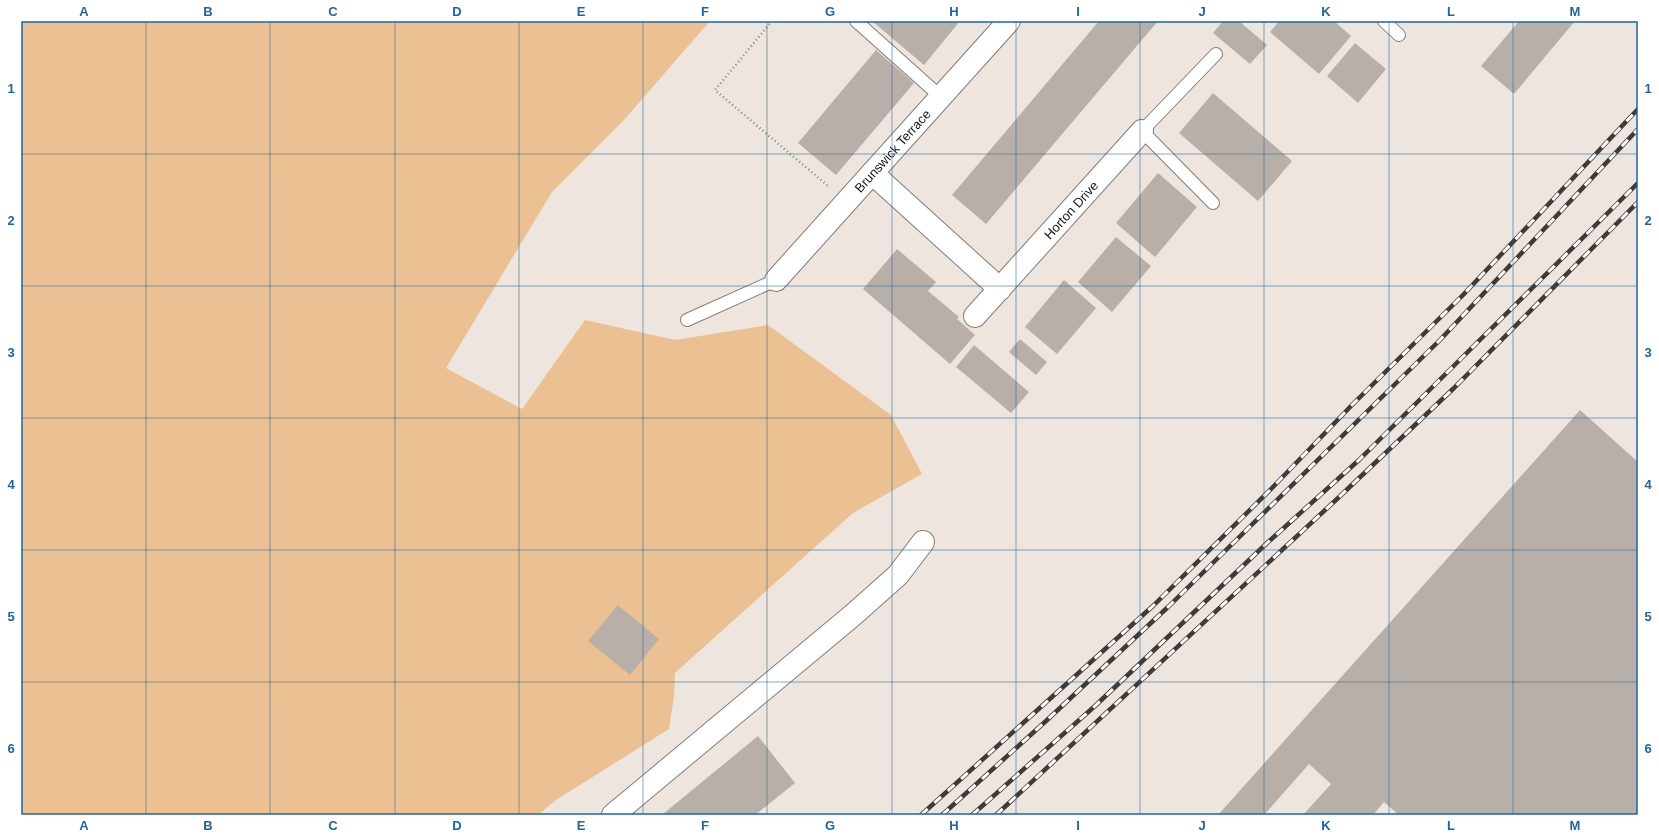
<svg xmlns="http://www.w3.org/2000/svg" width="1659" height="836" viewBox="0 0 1659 836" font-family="Arial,sans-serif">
	<rect width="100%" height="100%" fill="#eee6de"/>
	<path fill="#ebc194" d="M21,21H710L624,120L552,192L446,368L522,409L585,320L675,340L768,325L891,415L922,474L853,513L675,673L674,696L669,729L556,800L538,815H21Z"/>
	<path fill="#b8b0a8" d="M872,21H960L924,65Z
		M1099,21H1158L986,224L952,195Z
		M1223,21H1239L1267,45L1250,64L1213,33Z
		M1279,21H1334L1351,36L1319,74L1270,32Z
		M1519,21H1575L1514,94L1481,66Z
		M1355,43L1386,69L1358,103L1327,76Z
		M876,50L914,83L836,175L798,143Z
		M1213,93L1292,161L1258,201L1179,133Z
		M1158,173L1197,207L1155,257L1116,223Z
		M1116,237L1151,266L1112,312L1078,282Z
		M897,249L936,282L928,291L959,317L957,319L975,335L950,364L863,289Z
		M1064,280L1096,308L1057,354L1025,327Z
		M1020,339L1047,362L1036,375L1009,352Z
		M974,345L1029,392L1011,413L956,367Z
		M1580,410L1638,462V815H1399L1384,802L1373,815H1303L1331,784L1309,764L1264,815H1218Z
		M618,605L659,639L630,675L588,641Z
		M758,736L795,783L755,815H664L663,814Z"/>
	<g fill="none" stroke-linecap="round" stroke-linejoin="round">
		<defs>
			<path id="lane" d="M856,21L941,97
				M1384,21L1399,35
				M1213,203L1142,131L1216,54
				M687,320L776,280"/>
			<g id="street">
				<path d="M872,173L1000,289"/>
				<path id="s1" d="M776,280L1009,21"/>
				<path id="s2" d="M975,316L1142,131"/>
				<path d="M613,815L853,615L898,575L923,542"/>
			</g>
		</defs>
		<use href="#lane" stroke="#837c75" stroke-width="14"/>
		<use href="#street" stroke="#837c75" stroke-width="24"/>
		<path stroke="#8a847e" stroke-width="2.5" stroke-dasharray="1 3" stroke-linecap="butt" d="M772,21L715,90L828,186
			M1387,815L1389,813L1390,815"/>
		<use href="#lane" stroke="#fff" stroke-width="12"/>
		<use href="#street" stroke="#fff" stroke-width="22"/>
		<defs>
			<path id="rail" d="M921,815L1154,605L1272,488L1351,406L1463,295L1638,109
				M942,815L1046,721L1168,607L1440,340L1638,129
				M972,815L1095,706L1266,544L1359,460L1638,183
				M996,815L1337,499L1454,388L1638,202"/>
		</defs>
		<use href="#rail" stroke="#3f3b37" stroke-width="4.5"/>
		<use href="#rail" stroke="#fff" stroke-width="3" stroke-dasharray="9" stroke-linecap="butt"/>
	</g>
	<path fill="none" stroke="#256399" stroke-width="1" stroke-opacity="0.55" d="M146,21V815M270,21V815M395,21V815M519,21V815M643,21V815M767,21V815M892,21V815M1016,21V815M1140,21V815M1264,21V815M1389,21V815M1513,21V815M21,154H1638M21,286H1638M21,418H1638M21,550H1638M21,682H1638"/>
	<g text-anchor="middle" stroke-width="3.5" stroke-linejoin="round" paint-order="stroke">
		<g font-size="13" fill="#1a1714" stroke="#fff">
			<text dy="5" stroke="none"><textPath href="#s1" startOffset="174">Brunswick Terrace</textPath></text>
			<text dy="5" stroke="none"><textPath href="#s2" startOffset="143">Horton Drive</textPath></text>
		</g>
	</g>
	<rect width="1659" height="836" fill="none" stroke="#ffffff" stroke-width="44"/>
	<rect x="22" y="22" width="1615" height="792" fill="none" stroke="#256399" stroke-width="1.5"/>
	<g font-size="13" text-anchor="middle" font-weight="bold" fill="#256399">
		<text x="84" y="16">A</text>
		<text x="208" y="16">B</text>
		<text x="333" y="16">C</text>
		<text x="457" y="16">D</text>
		<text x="581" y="16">E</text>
		<text x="705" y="16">F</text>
		<text x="830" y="16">G</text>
		<text x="954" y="16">H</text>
		<text x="1078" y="16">I</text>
		<text x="1202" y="16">J</text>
		<text x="1326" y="16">K</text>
		<text x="1451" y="16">L</text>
		<text x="1575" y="16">M</text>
		<text x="11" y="93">1</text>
		<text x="1648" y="93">1</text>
		<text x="11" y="225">2</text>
		<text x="1648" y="225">2</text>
		<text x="11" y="357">3</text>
		<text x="1648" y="357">3</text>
		<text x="11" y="489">4</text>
		<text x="1648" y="489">4</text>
		<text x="11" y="621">5</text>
		<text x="1648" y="621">5</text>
		<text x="11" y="753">6</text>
		<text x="1648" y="753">6</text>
		<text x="84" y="830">A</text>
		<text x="208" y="830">B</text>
		<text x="333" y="830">C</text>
		<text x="457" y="830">D</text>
		<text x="581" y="830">E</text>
		<text x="705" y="830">F</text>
		<text x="830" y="830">G</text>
		<text x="954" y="830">H</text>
		<text x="1078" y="830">I</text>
		<text x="1202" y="830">J</text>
		<text x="1326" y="830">K</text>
		<text x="1451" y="830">L</text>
		<text x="1575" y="830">M</text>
	</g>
</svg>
